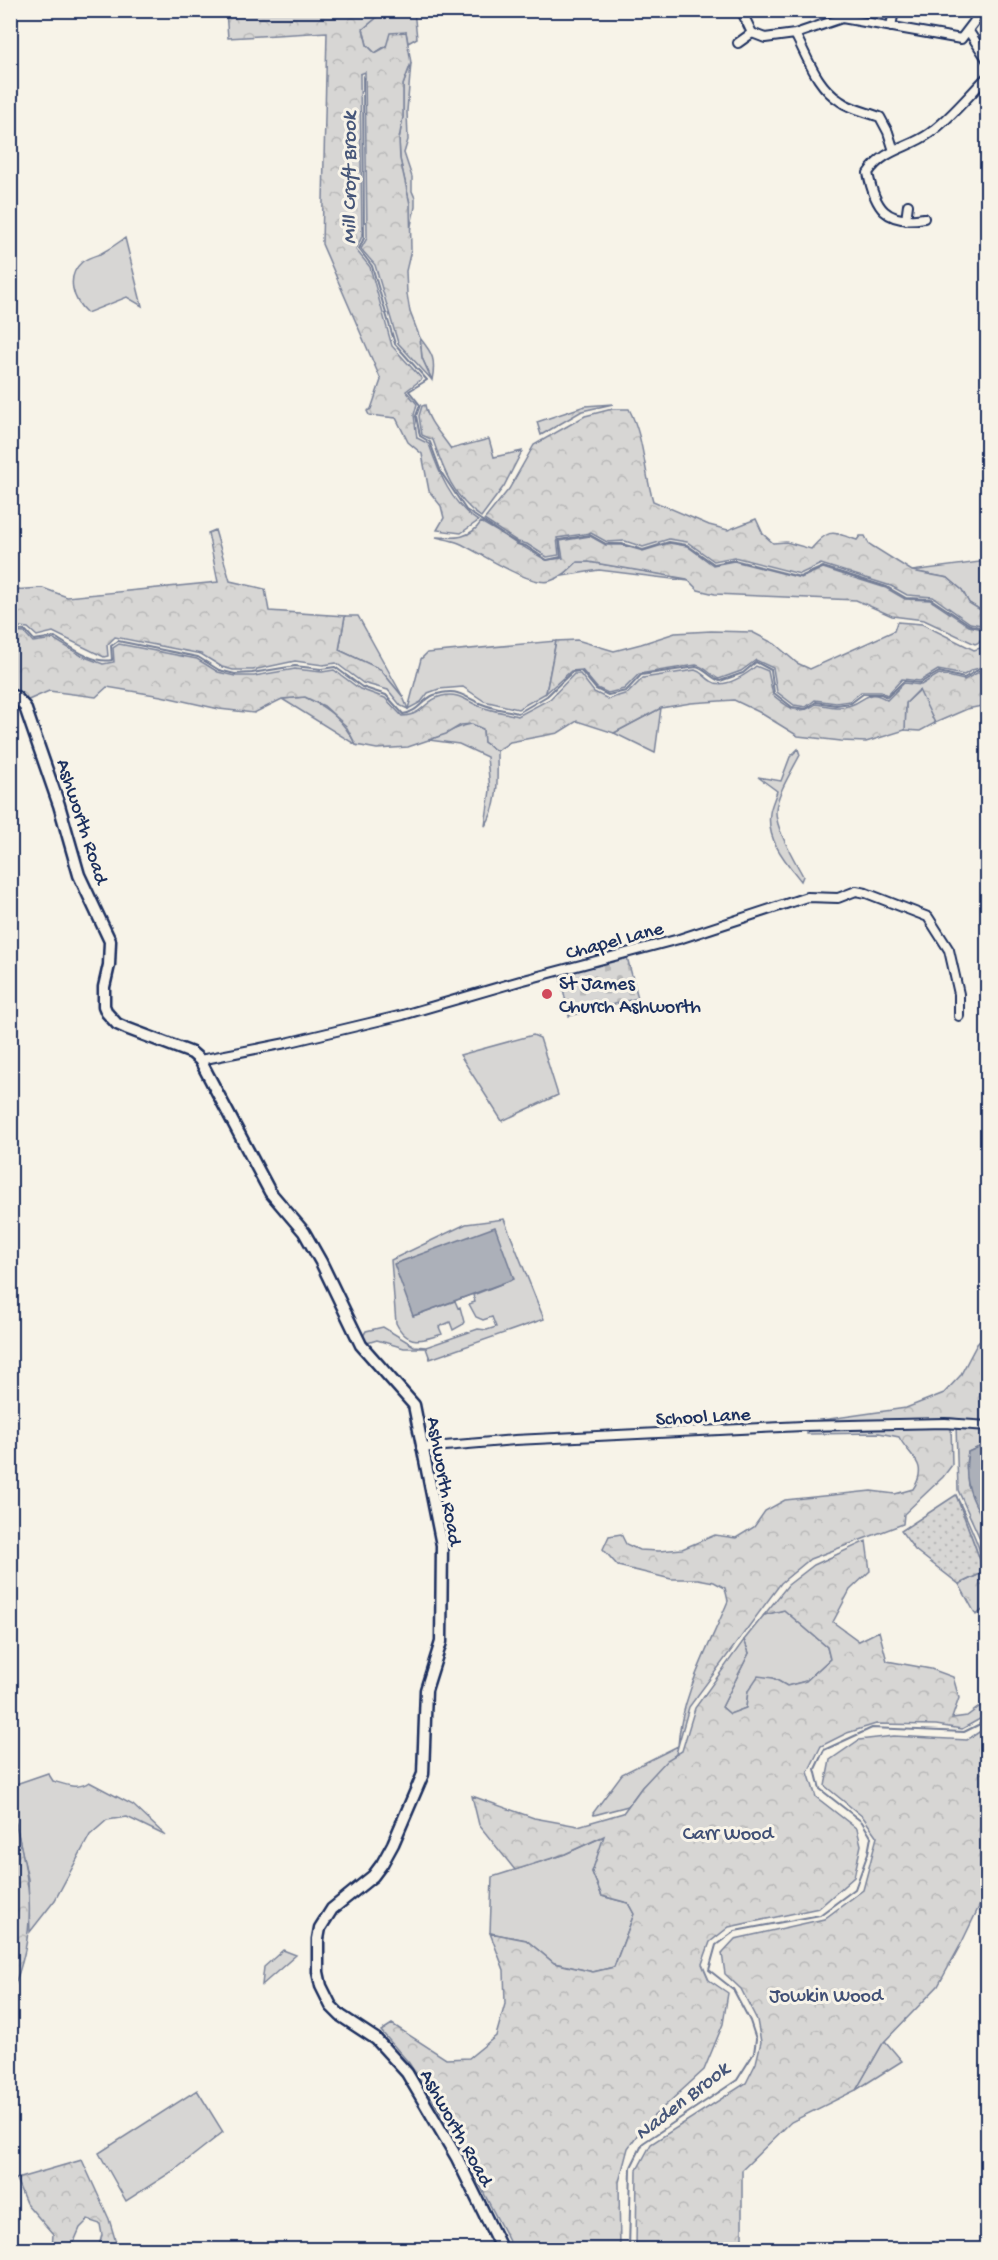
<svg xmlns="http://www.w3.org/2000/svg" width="998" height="2260" viewBox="0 0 998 2260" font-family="'Gochi Hand',sans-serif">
	<defs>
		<pattern id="forest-crowns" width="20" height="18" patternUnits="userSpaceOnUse" patternTransform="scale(1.5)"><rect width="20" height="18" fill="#d7d6d4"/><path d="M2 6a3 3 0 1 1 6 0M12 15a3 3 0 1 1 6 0" fill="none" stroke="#b8b8b8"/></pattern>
		<pattern id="cemetery-stones" width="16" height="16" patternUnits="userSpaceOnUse" patternTransform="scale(1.5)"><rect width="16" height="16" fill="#d7d6d4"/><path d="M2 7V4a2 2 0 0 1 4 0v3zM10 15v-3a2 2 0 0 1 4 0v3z" fill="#b8b8b8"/></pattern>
		<pattern id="garden-dots" width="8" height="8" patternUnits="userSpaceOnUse" patternTransform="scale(1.5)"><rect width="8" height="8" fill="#d7d6d4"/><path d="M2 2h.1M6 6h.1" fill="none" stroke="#b8b8b8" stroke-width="1.8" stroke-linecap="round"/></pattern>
	</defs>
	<rect width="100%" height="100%" fill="#f7f3e8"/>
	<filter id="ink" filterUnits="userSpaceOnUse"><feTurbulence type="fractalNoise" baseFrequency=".0167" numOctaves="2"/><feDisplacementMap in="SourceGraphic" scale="12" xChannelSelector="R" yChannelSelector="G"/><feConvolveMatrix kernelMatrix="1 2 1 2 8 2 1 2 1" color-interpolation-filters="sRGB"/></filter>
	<g filter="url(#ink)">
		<path fill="#d7d6d4" stroke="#798299" stroke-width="1.5" d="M380,11H414L417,38L408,43L406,32L375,53L367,45L363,29L375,19Z
			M411,63L407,111L408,140L404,153L412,177V191L415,198V207L409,235L410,204L400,159L399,139L403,117V85Z
			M125,238L142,306L127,297L87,313C73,300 65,277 82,262C87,258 94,256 100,254C109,249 117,244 125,238Z
			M420,338C433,354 436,360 432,380L422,358Z
			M987,561V614L969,603L962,590L948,578L912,571Z
			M577,562H589L667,575L689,581L599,570L562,576Z
			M345,616H358L403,697L380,669L339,650Z
			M556,641L546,693L518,709L484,701L463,687L439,689L428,693L421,702L408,709L421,659L427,653Z
			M920,690L935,723L920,731L905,730L906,703Z
			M305,697C330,709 343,720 356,745L282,699Z
			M661,708L655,753L614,733Z
			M472,724L483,729L484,742L497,751C497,777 500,803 485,826L490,790L487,757L459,744L429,740C444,735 457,726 472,724Z
			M798,749L800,755C793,769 776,795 776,811C775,828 795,861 803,876L801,881C786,862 766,840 770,813C771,806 775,798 777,791L758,777L781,781L790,757Z
			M533,1035L540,1038L558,1095L502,1121L460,1055Z
			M504,1219L544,1319L430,1359L426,1348H404L377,1340L367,1343L363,1336L366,1331L383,1327L414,1346L426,1347L478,1329L487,1330L496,1327L492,1317L483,1320L476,1317L469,1304L475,1302L473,1295L514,1279L413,1316L455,1301L458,1308L460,1307L464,1322L462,1325L453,1330L450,1322L439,1327L442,1334C422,1341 407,1346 396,1323L391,1260L466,1224Z
			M784,1610L827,1647L830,1659L806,1681L787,1686L773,1678L748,1691L746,1708L730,1714L722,1707L749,1653L744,1640L764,1615Z
			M678,1746L676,1754L642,1787L628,1806L594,1815L593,1813L622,1774Z
			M48,1773L53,1781C66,1785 78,1790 89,1782L133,1805L166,1836L127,1817L107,1820L90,1835L55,1900L30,1932L28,1879L11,1803L10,1786Z
			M605,1836L592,1872L602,1896L628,1903L634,1914L614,1967L593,1972L554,1963L526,1940L490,1933L492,1877L565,1854Z
			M283,1950L296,1955L262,1985L264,1967Z
			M885,2041L902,2061L856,2090L883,2043Z
			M197,2090L223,2132L176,2169L126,2201L99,2153Z"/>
		<path fill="url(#forest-crowns)" stroke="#798299" stroke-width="1.5" d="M226,11H380L375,19L363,29L367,45L375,53L386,47L390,33L406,32L411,63L403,85V117L399,139L400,159L410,204L411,250L406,271L407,294L410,312L420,338L422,358L432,380L398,343L375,265L361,249L367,238L365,72L360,74L362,236L356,250L370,267L392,346L422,379L406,391L417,404L414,415L417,438L429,444C439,473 451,504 478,521L461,533L437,530L444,518L441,506L429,491L422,454L408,442L396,418L369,415L367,411L371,409L381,380L322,244L327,32L228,38Z
			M613,404L582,411L541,435L537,422L585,406Z
			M425,405C428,422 441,434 451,449L489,439L494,457L522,451L504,486L481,517C454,499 443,469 433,440L422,435L419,416L422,406Z
			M612,409H629C644,437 644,471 653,501L709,525L728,530L756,519L763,534L773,543L786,542L811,549C830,527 832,532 857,540L860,536H865L869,544L912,571L948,578L962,590L969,603L987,614V626L970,623L933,597L907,595L891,586L821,564L800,574L734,557L714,561L687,542L669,539L643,547L625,541L607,542L591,533L557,538L559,555L547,557L527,544L518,542L484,520L509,489L534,445L585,416Z
			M481,522L546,560L563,558L560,541L590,536L606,545H622L643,551L669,543L687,546L713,565L734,561L801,578L823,568L886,588L905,599L930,600L969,626L987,630V639L975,644L924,620L892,616L856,600L715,594L698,590L687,579L589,562H577C569,570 561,578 550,581C530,587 479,552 459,543C452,540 444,539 436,537C455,538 470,539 481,522Z
			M215,530L230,581L265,589L269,611L345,616L339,650L380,669L403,697L408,709L401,706L388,690L363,683L336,663L323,665L295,661L253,670H233L222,667L201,654L115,637L107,645L108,656L104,657L53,632L37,636L28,628L11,626V590L43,588L67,597L218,582L208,533Z
			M897,622L922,624L974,650L987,646V666L972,670L964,675L938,670L920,681L902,679L887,695L881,692H861L850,701L836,703L815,700L806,707L794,705L777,692L773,668L756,660L741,671L719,679C710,675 706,667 696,665L639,674L624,689L608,693L597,688L582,670L571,671L546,693L556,641L577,640L614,651L641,644L675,633L711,631L752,632L775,644L797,663L810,669L894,631Z
			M10,632L25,633L33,642L54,639L82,656L103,664L114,662L113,648L119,644L197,659L218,672L235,676H254L295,669L322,672L334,670L360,689L385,698L402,716C424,715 424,700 442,696C459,692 466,701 481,707C493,711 506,713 518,716L550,699L574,674H580L594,692L608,699L628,693L643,678L695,670C703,672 704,677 711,681C724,690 747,674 756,666L768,671L773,695C788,707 798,717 816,704C828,706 840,709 851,705C866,700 868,688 887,700L904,683L921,685L939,674L964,680L977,673L987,672V705L967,709L935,723L919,690L906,703L905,730L866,742L841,741L798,736L759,712L734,700L691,703L661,708L614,733L577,721L558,733L510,742L497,751L484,742L483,729L472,724L461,725L446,734L408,747L377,749L356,745L346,726L324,706L305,697L282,699L254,713L219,709L161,696L107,687L96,697L49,691L26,701L18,693L11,691Z
			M987,1334V1422L950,1418L808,1422L906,1408L944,1393L960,1376L977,1344Z
			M951,1425L952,1465L943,1477L904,1514L903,1524L810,1559L781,1583L689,1707L678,1746C681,1696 709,1647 728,1601L725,1588L714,1582L698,1579H671L618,1566L603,1549L609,1536L621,1534L626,1544L639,1550L659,1551L682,1549L715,1535L736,1538L754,1527L765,1511L785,1500L871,1491L895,1494L913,1489C930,1463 909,1457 899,1437L879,1433L807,1434V1430Z
			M956,1425L987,1428V1449L979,1447L968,1452L966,1463L968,1486L986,1506L987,1472V1554L958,1490Z
			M956,1495C967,1519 998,1580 986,1606C985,1609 979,1613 976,1615L959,1584L982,1573L980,1560Z
			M866,1541L870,1571L850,1590L833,1622L859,1641L879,1631L887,1661L931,1669L953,1677L959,1698L952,1718L967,1716L987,1701V1715L962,1729L936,1725L876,1724L847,1733L821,1746L808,1772L816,1797L857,1829L861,1845L854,1877L819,1908L729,1927L710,1942L702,1964L709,1980L728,1993L723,2024L704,2070L645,2124L628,2148L619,2182L620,2249H513L450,2128L409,2063L381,2031L392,2024L446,2059L469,2058L496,2036L505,2004L504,1970L490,1933L526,1940L554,1963L593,1972L614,1967L634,1914L628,1903L602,1896L592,1872L604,1836L565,1854L515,1870L479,1825L472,1796L534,1818L578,1826L623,1813L642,1787L667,1760L682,1751L695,1708L744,1640L749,1653L722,1707L730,1714L746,1708L748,1691L758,1676L773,1678L787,1686L806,1681L830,1659L827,1647L784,1610L764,1615L788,1585L814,1565Z
			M987,1727V1890L962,1942L938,1986L883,2043L856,2090L791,2122L742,2170V2249H636L637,2170L651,2144L746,2083L756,2063L761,2042L757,2020L741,1989L725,1974L722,1953L735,1939L824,1919L863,1890L877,1837L863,1817L825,1786L830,1760L859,1740L894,1736L967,1740Z
			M11,1803C28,1878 42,1920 11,1994Z
			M82,2160L109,2219L118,2249H98L102,2235L100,2224L88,2220L80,2228L71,2249H52L53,2234L26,2203L16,2179Z"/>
		<path fill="url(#cemetery-stones)" stroke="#798299" stroke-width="1.5" d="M627,957L638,998L569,1016L560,975Z"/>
		<path fill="url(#garden-dots)" stroke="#798299" stroke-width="1.5" d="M956,1495L980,1560L982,1573L959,1584L915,1550L901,1531Z"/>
		<path fill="#acb0b9" stroke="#727c95" stroke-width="1.5" d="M495,1227L514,1279L413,1316L394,1264Z
			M979,1447L988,1449L986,1506V1509L980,1513C968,1493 964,1475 968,1452Z"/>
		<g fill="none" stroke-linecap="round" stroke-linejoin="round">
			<path stroke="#727c95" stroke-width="2" d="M363,76L364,238L359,249L372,266L395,344L427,380L409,391L420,405L416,416L420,436L430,442L441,472L466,510L517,544L526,546L547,560L561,557L559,540L590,535L606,544H622L643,550L669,542L687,545L714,564L734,560L800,577L823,567L887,587L906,598L931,599L970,625L988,629
				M10,630L26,631L34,640L55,637C71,647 92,664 112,660L111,646L118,641L198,657L219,670L235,674L252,673L295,666L321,669L335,667L362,687L386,695L403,714C418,712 422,700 434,695C458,687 462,696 482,704C493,709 507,710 518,713L547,696L572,672L581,671L596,689L608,695L626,691L641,675L696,667C706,669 710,678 720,681L743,673L756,662L771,670L774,693L792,707L806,709L816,702L836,705L851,703L863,694H881L887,697L904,681L920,683L939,672L964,678L976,671L988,669
				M629,2250L631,2167L643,2143L737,2080L754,2053L756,2039L750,2021L733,1989L709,1970L716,1945L735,1931L820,1915L855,1889L868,1853L871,1837L862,1822L820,1789L815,1769L824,1750L872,1728L964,1732L988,1720"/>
			<defs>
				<path id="street" d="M741,10L752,33
					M891,27L894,10
					M968,30L988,61
					M752,33L765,38L795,34L842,18L961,39L974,22L978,10
					M795,34C808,58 816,86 840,101C850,109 867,112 880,117L888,132L894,151
					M738,43L752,33
					M924,218C886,225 875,208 868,173C885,148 908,149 930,133C951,118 969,95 988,76
					M906,220L908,205
					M200,1060L286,1043L403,1015L520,981L679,939L807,897L838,898L856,891L866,893L928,917L949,950L959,994V1016
					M421,1448L515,1440L803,1426L945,1423L988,1426"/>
				<path id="secondary" d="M10,695L16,697L25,707L59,805L79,875L110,941L109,965L104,987V1006L107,1013L117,1024L126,1028L192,1053L200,1060L270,1192L304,1232L321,1262L361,1345L414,1405L442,1545L441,1642L426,1690L423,1774L393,1844L382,1864L373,1876L332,1909L320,1928L318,1939V1972L321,1986L331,2006L341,2016L376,2039L407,2073L457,2158L502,2250"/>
			</defs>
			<use href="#street" stroke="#1b2f5e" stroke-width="12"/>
			<use href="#secondary" stroke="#1b2f5e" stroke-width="15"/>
			<use href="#street" stroke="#f7f3e8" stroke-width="8"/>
			<use href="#secondary" stroke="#f7f3e8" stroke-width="10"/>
		</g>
	</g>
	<circle fill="#d1495b" stroke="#f7f3e8" stroke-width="2" cx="547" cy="994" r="6"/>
	<g text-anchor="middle" stroke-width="6" stroke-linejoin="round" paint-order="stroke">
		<g font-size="20" fill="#1b2f5e" stroke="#f7f3e8">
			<text transform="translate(84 821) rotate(72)" y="7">Ashworth Road</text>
			<text transform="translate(614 939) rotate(-15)" y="7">Chapel Lane</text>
			<text transform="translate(703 1415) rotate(-3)" y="7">School Lane</text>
			<text transform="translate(446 1481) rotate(80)" y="7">Ashworth Road</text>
			<text transform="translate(458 2127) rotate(61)" y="7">Ashworth Road</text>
		</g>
		<g font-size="20" fill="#1b2f5e" stroke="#f7f3e8" text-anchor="start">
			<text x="559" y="989">St James<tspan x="559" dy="23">Church Ashworth</tspan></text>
		</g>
		<g font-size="20" fill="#415076" stroke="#f7f3e8">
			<text x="728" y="1839">Carr Wood</text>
			<text x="826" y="2001">Jowkin Wood</text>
		</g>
		<g font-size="21" font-style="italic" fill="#465679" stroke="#f7f3e8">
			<text transform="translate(348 178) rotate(-90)" y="7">Mill Croft Brook</text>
			<text transform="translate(681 2100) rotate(-38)" y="7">Naden Brook</text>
		</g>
	</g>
	<rect width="998" height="2260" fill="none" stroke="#f7f3e8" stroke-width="36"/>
	<rect x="18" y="18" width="962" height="2224" fill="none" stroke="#1b2f5e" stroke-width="2" filter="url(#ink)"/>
</svg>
